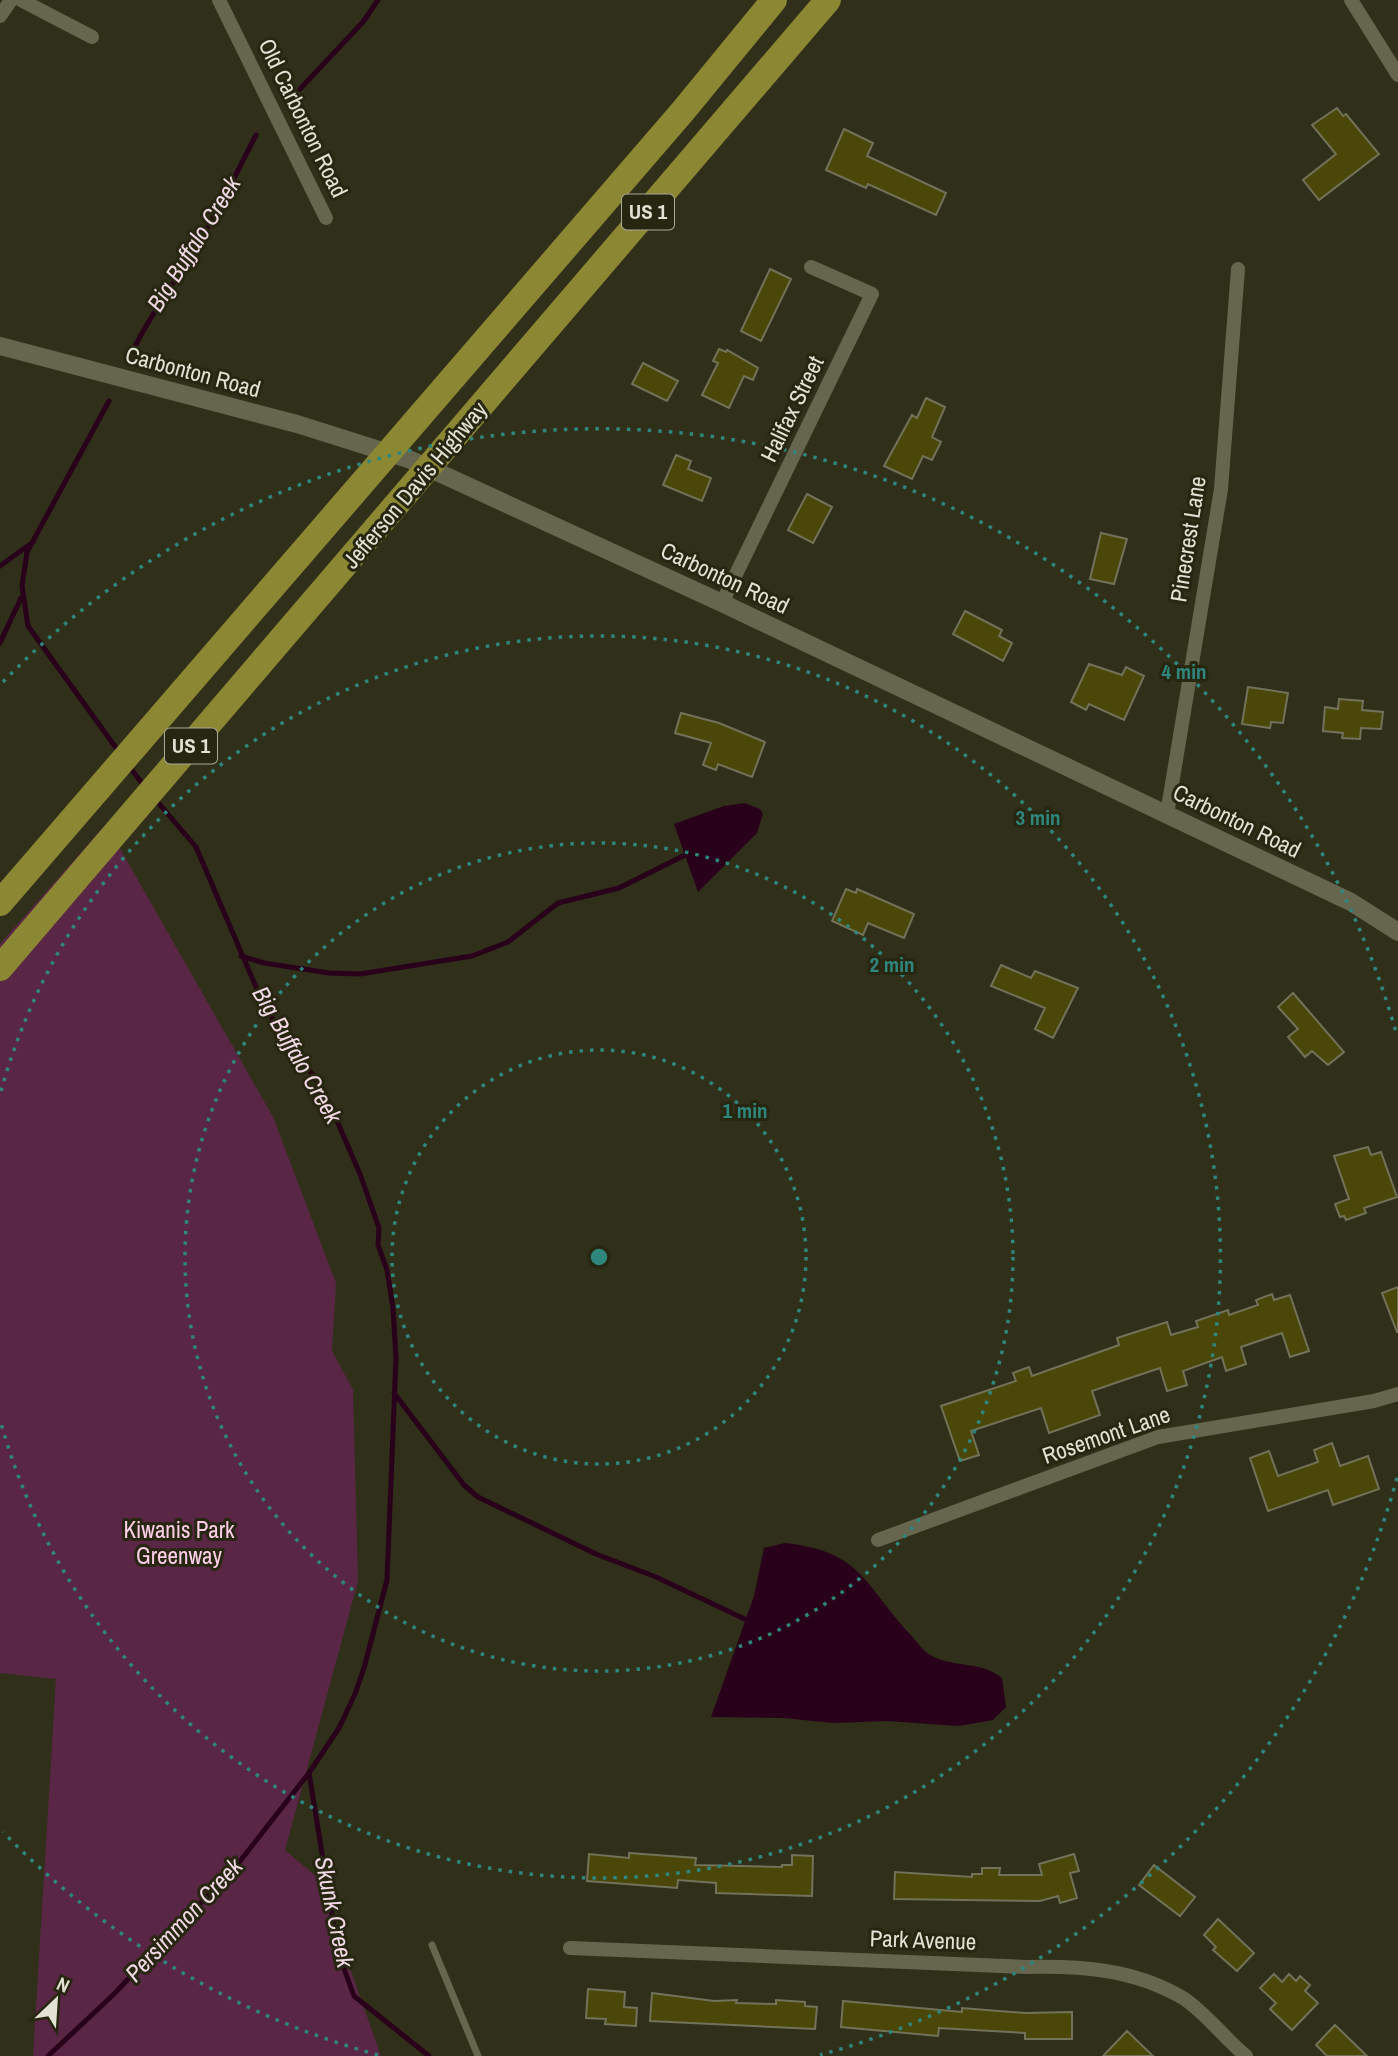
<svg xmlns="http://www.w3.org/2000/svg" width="1398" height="2056" viewBox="0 0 1398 2056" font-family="'Archivo Narrow',sans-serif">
	<rect width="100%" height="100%" fill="#302f1a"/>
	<path fill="#592745" d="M106,824L273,1117L336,1283L332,1351L353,1390L358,1581L285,1850L318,1878L381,2056H33L56,1679L0,1673V944Z"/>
	<path fill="#28001a" d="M745,803L760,809L763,814L757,833L698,892L674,824L724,806Z
		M785,1543C861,1551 864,1584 909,1633C916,1640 923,1652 932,1656C955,1668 982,1661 1002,1678L1006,1707L993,1720L959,1726L887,1721L833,1723L784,1718L711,1717L754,1596L764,1548Z"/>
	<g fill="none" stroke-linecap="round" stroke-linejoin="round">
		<path stroke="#28001a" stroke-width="5" d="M300,89L363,22L378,0
			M132,352C150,315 171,288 192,254C217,214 235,176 256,135
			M109,401L27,552L22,586L28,626L119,752
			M0,566L33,542
			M0,643L21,598
			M129,766L144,786
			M241,956L264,963L329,973L360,974L472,956L508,942L558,903L619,888L687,854
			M394,1393L464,1485L478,1497L596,1554L656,1577L751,1622
			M309,1773L338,1952L354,1996L429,2056
			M48,2056L113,1995L237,1865L309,1773L339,1728L355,1694L364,1668L387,1580L396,1358L393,1308L387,1270L378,1245L379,1228L360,1174L324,1091L265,1008L196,847L155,799"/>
	</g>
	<path fill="#4a4708" stroke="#72725a" stroke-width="2" d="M1337,108L1343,116L1346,114L1379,154L1319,200L1303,180L1336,154L1312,125Z
		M844,129L873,143L867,156L946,193L936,215L868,184L866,188L826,170Z
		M770,269L791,279L761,341L741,331Z
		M719,349L726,352L727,350L758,368L753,380L744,376L729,408L702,395L718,363L713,361Z
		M643,363L678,381L667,401L632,384Z
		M926,398L945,407L932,437L941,442L932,460L923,456L912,479L884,466L912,415L917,418Z
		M676,455L691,461L688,469L711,478L702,501L663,485Z
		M807,494L832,507L813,543L788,530Z
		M1101,533L1127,539L1114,584L1090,579Z
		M965,611L1002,630L999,636L1012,643L1003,661L953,634Z
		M1089,664L1122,675L1126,667L1144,676L1124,720L1089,704L1086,710L1071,702Z
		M1248,687L1288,693L1283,723L1271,722L1270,728L1242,724Z
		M1339,699L1363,701L1362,710L1383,712L1381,729L1361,728L1360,739L1342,738L1343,733L1323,731L1325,707L1338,709Z
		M681,713L719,723L765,742L752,777L718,764L716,770L703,765L711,743L675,733Z
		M846,889L856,893L857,889L914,914L904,938L868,923L863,935L832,921Z
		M1001,965L1031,978L1035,971L1078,988L1053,1038L1035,1029L1045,1008L991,986Z
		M1293,993L1344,1052L1328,1065L1312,1051L1305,1057L1288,1037L1298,1029L1278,1007Z
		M1368,1147L1371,1155L1381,1152L1397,1197L1364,1208L1366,1213L1346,1220L1344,1216L1340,1217L1335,1204L1349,1199L1334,1156Z
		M1398,1287V1332H1397L1382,1293Z
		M1272,1294L1274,1300L1290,1295L1309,1351L1290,1357L1282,1333L1241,1347L1246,1364L1226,1371L1222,1357L1183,1371L1187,1385L1167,1391L1160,1368L1118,1382L1092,1391L1100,1415L1049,1433L1041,1408L971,1431L979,1455L960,1461L941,1406L1016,1381L1013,1373L1029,1367L1032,1376L1119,1345L1117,1338L1167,1322L1171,1335L1198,1327L1196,1321L1228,1310L1229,1315L1258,1305L1256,1300Z
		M1332,1443L1340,1466L1368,1456L1379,1489L1333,1505L1328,1490L1268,1511L1250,1458L1269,1451L1278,1476L1318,1462L1314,1450Z
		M629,1853L696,1858L695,1865L782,1867V1865H792V1855L813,1856L812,1896L716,1893V1883L678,1880L677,1888L587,1881L589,1854L629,1858Z
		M1074,1854L1079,1871L1070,1873L1077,1898L1060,1903L1058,1896L1040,1901L894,1899L895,1872L972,1877V1874H982V1868H1000L999,1875H1042L1039,1864Z
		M1154,1865L1195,1897L1180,1916L1139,1885Z
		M1218,1919L1254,1953L1237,1971L1213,1950L1216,1947L1204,1935Z
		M1274,1974L1282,1982L1289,1974L1296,1981L1300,1976L1310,1985L1305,1991L1318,2003L1292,2030L1270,2009L1276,2003L1260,1988Z
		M588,1989L625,1992L624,2007L637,2008L636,2026L605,2024L606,2019L586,2018Z
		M652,1993L714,2001L737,2000L736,2003L776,2004V2000L805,2002V2006L817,2007L815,2029L650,2021Z
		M843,2001L962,2012V2008L1025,2013L1072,2012V2039H1025V2033L939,2028L938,2036L841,2027Z
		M1335,2025L1367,2056H1327L1316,2045Z
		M1127,2031L1153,2056H1103Z"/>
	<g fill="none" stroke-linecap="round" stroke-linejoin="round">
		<path stroke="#66664f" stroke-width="7" d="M432,1945L478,2056"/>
		<path stroke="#66664f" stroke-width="14" d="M21,0L92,37
			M219,0L326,218
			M1351,0L1398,75
			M0,16L11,0
			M722,603L872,294L811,267
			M1167,814L1221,489L1238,269
			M878,1540L1158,1437L1374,1401L1398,1394
			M570,1948L1027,1967C1082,1966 1134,1969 1183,1998C1204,2011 1226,2040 1246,2056"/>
		<path stroke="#66664f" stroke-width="18" d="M0,346L297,424L411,460L722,603L1351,902L1398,932"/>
		<path stroke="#8b8732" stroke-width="26" d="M0,903L683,111L774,0
			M0,968L828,0"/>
	</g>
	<g fill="none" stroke="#2e867d" stroke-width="3.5" stroke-dasharray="3.5 7">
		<circle cx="599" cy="1257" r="207"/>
		<circle cx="599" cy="1257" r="414"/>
		<path d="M1 1091A621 621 0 1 1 1 1423"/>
		<path d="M1397 1478A828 828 0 0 1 820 2055M378 2055A828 828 0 0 1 3 1832M3 682A828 828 0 0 1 1397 1036"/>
	</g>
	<g text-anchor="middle" stroke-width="6" stroke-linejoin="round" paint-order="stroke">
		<g fill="#262611" stroke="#a9a99a" stroke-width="2">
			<rect x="622" y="194.5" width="52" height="35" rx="5"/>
			<rect x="165" y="728.5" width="52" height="35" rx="5"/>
		</g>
		<g font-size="21" font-weight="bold" fill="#e1e1d4">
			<text x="648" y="219">US 1</text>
			<text x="191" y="753">US 1</text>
		</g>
		<g font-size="23" fill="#e1e1d4" stroke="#262611">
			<text transform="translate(303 118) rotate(64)" y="8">Old Carbonton Road</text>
			<text transform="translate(193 372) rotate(15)" y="8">Carbonton Road</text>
			<text transform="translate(792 409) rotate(-64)" y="8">Halifax Street</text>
			<text transform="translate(415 485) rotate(-50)" y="8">Jefferson Davis Highway</text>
			<text transform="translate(1188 539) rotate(-81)" y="8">Pinecrest Lane</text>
			<text transform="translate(725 578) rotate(25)" y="8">Carbonton Road</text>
			<text transform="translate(1237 821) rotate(26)" y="8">Carbonton Road</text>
			<text transform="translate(1106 1435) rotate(-19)" y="8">Rosemont Lane</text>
			<text transform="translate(923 1940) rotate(2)" y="8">Park Avenue</text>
		</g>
		<g font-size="23" fill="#ffcee8" stroke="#262611">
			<text x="179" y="1538">Kiwanis Park<tspan x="179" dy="26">Greenway</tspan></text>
		</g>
		<g font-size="24" font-style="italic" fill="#f1d8e5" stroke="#262611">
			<text transform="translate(194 244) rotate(-58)" y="8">Big Buffalo Creek</text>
			<text transform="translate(297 1055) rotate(60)" y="8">Big Buffalo Creek</text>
			<text transform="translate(334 1912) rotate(78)" y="8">Skunk Creek</text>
			<text transform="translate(184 1920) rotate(-47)" y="8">Persimmon Creek</text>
		</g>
	</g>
	<circle cx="599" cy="1257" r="10" fill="#2e867d" stroke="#262611" stroke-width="3.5"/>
	<g font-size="21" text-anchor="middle" font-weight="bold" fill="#2e867d" stroke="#262611" stroke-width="6" stroke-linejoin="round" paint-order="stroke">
		<text x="1184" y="679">4 min</text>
		<text x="1038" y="825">3 min</text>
		<text x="892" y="972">2 min</text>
		<text x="745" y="1118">1 min</text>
	</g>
	<g transform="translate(56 2000) rotate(25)" stroke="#262611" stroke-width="5" paint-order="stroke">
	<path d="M0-5L12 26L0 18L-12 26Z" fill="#e1e1d4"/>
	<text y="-10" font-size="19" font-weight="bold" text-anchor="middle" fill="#e1e1d4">N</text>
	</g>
</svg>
